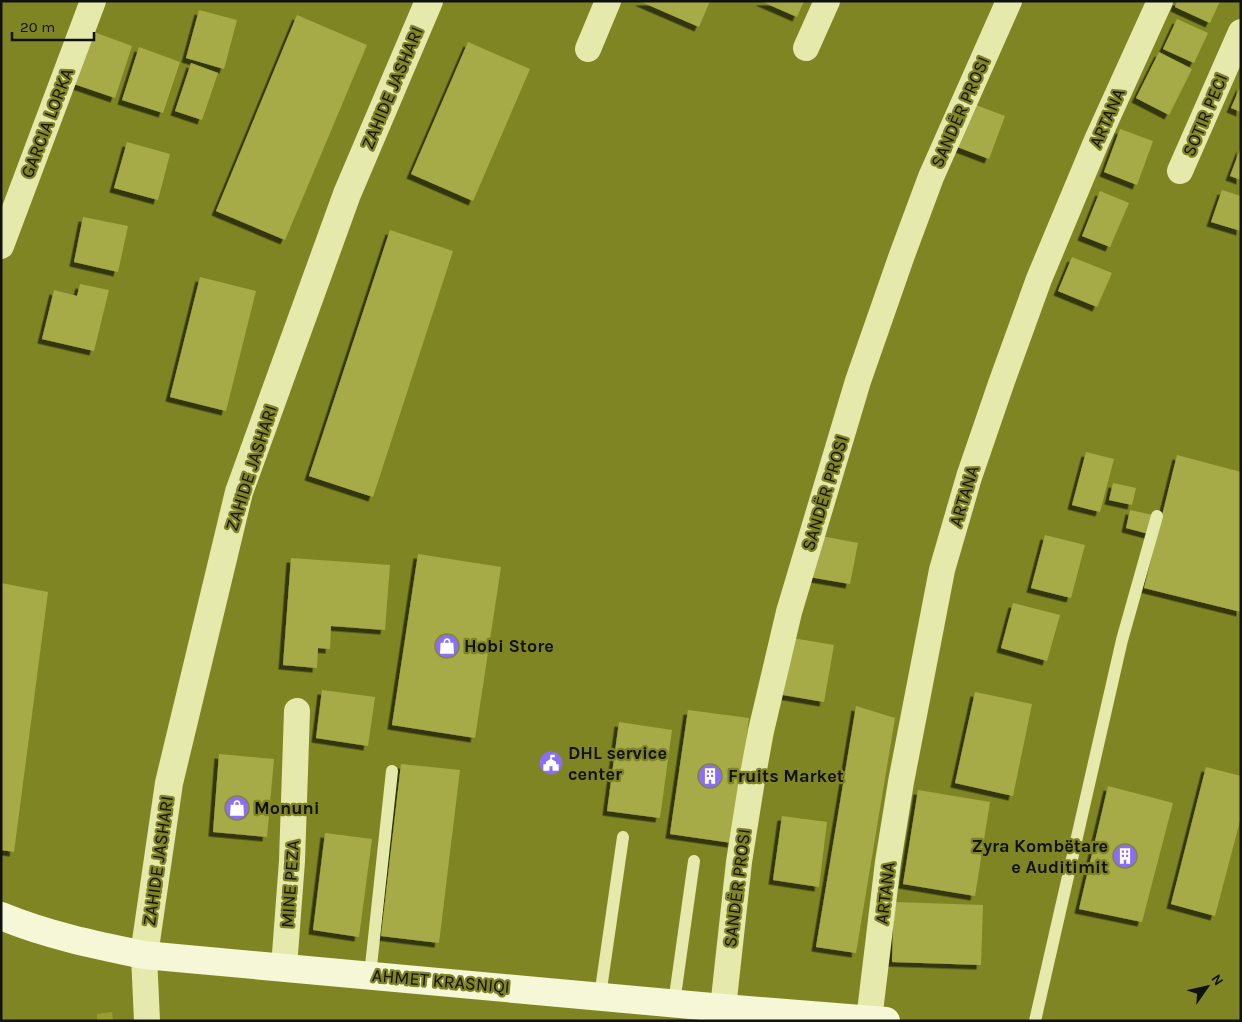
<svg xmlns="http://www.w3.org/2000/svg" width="1242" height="1022" viewBox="0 0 1242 1022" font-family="Karla,sans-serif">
	<defs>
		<filter id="shadow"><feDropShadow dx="-4.5" dy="4.5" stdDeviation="0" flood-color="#0009"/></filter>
	</defs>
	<rect width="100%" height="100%" fill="#808523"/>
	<path fill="#999d2d" d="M112,1012L113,1021H97V1014Z"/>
	<path fill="#a7ab47" filter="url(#shadow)" d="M639,1H710L699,27Z
		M760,1H804L797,17Z
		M1177,1H1220L1210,23L1175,7Z
		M199,10L237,20L224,69L186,58Z
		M297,15L367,45L285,240L216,211Z
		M1177,19L1208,33L1194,63L1163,49Z
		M91,31L132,46L115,98L74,84Z
		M468,42L530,69L473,201L411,174Z
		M139,47L180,62L163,113L122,100Z
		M1159,52L1192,69L1169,115L1136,98Z
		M191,63L218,73L202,120L175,111Z
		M1241,85V112L1231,108Z
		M968,102L1005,116L989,159L952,145Z
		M1120,129L1153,141L1137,185L1104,172Z
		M127,142L170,154L158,200L114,188Z
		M1241,147V180L1230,176Z
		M1222,190L1241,196V231L1211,222Z
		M1100,191L1129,203L1110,247L1082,236Z
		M83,217L128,226L118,272L74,262Z
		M390,230L453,251L373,497L309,476Z
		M1072,257L1112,273L1097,307L1058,291Z
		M200,277L256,291L226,411L170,397Z
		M80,284L109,290L94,351L42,339L54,290L77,296Z
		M1086,452L1114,459L1100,512L1072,505Z
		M1177,455L1241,472V612L1144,588Z
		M1113,483L1136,488L1132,505L1109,500Z
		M1130,510L1153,515L1149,534L1126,528Z
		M816,535L858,543L850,584L809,577Z
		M1045,535L1085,545L1071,598L1031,588Z
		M418,554L501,567L475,738L392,725Z
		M291,558L390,565L385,630L331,626L330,649L318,648L317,668L283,665Z
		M1,583L48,592L14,852L1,850Z
		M1013,603L1060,615L1047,661L1001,648Z
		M792,638L834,645L824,702L783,695Z
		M322,690L375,697L368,746L316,738Z
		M975,692L1032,704L1013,796L955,783Z
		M856,706L895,718L856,953L816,947Z
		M688,710L749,718L732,843L670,834Z
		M619,722L672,730L660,818L607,811Z
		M219,754L274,759L267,837L213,832Z
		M401,764L460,770L439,943L381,936Z
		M1206,767L1241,776V817L1215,916L1171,904Z
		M1108,786L1173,803L1142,922L1079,909Z
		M918,790L990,802L975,896L903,884Z
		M782,816L827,822L819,887L773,880Z
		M325,833L372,839L359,937L313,930Z
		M894,902L983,905L981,965L892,962Z"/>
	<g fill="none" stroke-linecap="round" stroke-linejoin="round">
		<path stroke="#e6e9ac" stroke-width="12" d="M370,975L392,771
			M600,996L623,837
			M674,1003L694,861
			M1035,1021L1122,640L1157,516"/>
		<path stroke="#e6e9ac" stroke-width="26" d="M806,48L827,1
			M588,49L608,1
			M1180,171L1241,32
			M1,246L93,1
			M144,955L147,1021
			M284,967L292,861L297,711
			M723,1008L739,862L752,780L761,731L789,612L858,381L902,255L931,177L1009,1
			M869,1020L888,862L901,782L942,570L969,477L1002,381L1039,279L1097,140L1160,1"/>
		<path stroke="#e6e9ac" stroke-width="28" d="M144,955L169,783L239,492L347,194L429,1"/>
		<path stroke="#f5f7d7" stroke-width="28" d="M1,916C47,935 95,945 144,955L723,1008L886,1021"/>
	</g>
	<defs>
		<symbol id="shop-disc" viewBox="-11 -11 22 22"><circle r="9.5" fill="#8a6ff4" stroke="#808523"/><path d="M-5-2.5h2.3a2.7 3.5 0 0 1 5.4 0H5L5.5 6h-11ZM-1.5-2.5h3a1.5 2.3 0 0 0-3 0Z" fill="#fff"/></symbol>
		<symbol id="civic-disc" viewBox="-11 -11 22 22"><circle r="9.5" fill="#8a6ff4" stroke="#808523"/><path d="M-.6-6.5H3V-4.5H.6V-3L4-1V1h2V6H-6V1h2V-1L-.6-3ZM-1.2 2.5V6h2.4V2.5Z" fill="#fff"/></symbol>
		<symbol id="building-disc" viewBox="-11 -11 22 22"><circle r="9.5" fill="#8a6ff4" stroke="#808523"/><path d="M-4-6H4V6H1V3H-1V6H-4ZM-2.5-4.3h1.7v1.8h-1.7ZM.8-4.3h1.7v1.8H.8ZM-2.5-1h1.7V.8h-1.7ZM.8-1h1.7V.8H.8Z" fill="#fff"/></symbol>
	</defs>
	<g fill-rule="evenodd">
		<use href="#shop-disc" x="433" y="632" width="28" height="28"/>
		<use href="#civic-disc" x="537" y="749" width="28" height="28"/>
		<use href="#building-disc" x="696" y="762" width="28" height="28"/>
		<use href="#shop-disc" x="223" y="794" width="28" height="28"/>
		<use href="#building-disc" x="1111" y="842" width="28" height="28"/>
	</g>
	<g text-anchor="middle" stroke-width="4.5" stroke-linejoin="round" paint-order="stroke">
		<g font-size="18" fill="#111" stroke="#808523">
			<text transform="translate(392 88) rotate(-67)" y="6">ZAHIDE JASHARI</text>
			<text transform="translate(960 112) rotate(-66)" y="6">SANDËR PROSI</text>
			<text transform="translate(1205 115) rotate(-67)" y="6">SOTIR PECI</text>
			<text transform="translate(1107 118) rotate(-66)" y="6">ARTANA</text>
			<text transform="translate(47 123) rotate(-69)" y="6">GARCIA LORKA</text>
			<text transform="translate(251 468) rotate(-72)" y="6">ZAHIDE JASHARI</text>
			<text transform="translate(825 493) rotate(-73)" y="6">SANDËR PROSI</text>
			<text transform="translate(964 496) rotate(-73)" y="6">ARTANA</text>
			<text transform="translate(158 861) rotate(-82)" y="6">ZAHIDE JASHARI</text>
			<text transform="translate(290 884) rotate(-86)" y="6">MINE PEZA</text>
			<text transform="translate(737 888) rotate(-83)" y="6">SANDËR PROSI</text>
			<text transform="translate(885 893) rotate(-83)" y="6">ARTANA</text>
			<text transform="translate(441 981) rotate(5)" y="6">AHMET KRASNIQI</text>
		</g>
		<g font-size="18" font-weight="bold" fill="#111" stroke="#808523" text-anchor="start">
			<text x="464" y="652">Hobi Store</text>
			<text x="568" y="759">DHL service<tspan x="568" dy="21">center</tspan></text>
			<text x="728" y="782">Fruits Market</text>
			<text x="254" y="814">Monuni</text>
			<text x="1108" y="852" text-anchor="end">Zyra Kombëtare<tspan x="1108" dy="21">e Auditimit</tspan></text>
		</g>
	</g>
	<rect width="1242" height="1022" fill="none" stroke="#111111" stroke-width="5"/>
	<g transform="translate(1207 987) rotate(56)" stroke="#808523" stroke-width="4" paint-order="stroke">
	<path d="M0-4L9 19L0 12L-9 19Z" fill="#111111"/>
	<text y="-8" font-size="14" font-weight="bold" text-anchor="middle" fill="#111111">N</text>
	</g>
	<path d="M12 32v8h82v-8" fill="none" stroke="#111111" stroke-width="2.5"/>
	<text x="20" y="32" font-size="15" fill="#111111" stroke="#808523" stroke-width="4" paint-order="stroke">20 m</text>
</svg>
